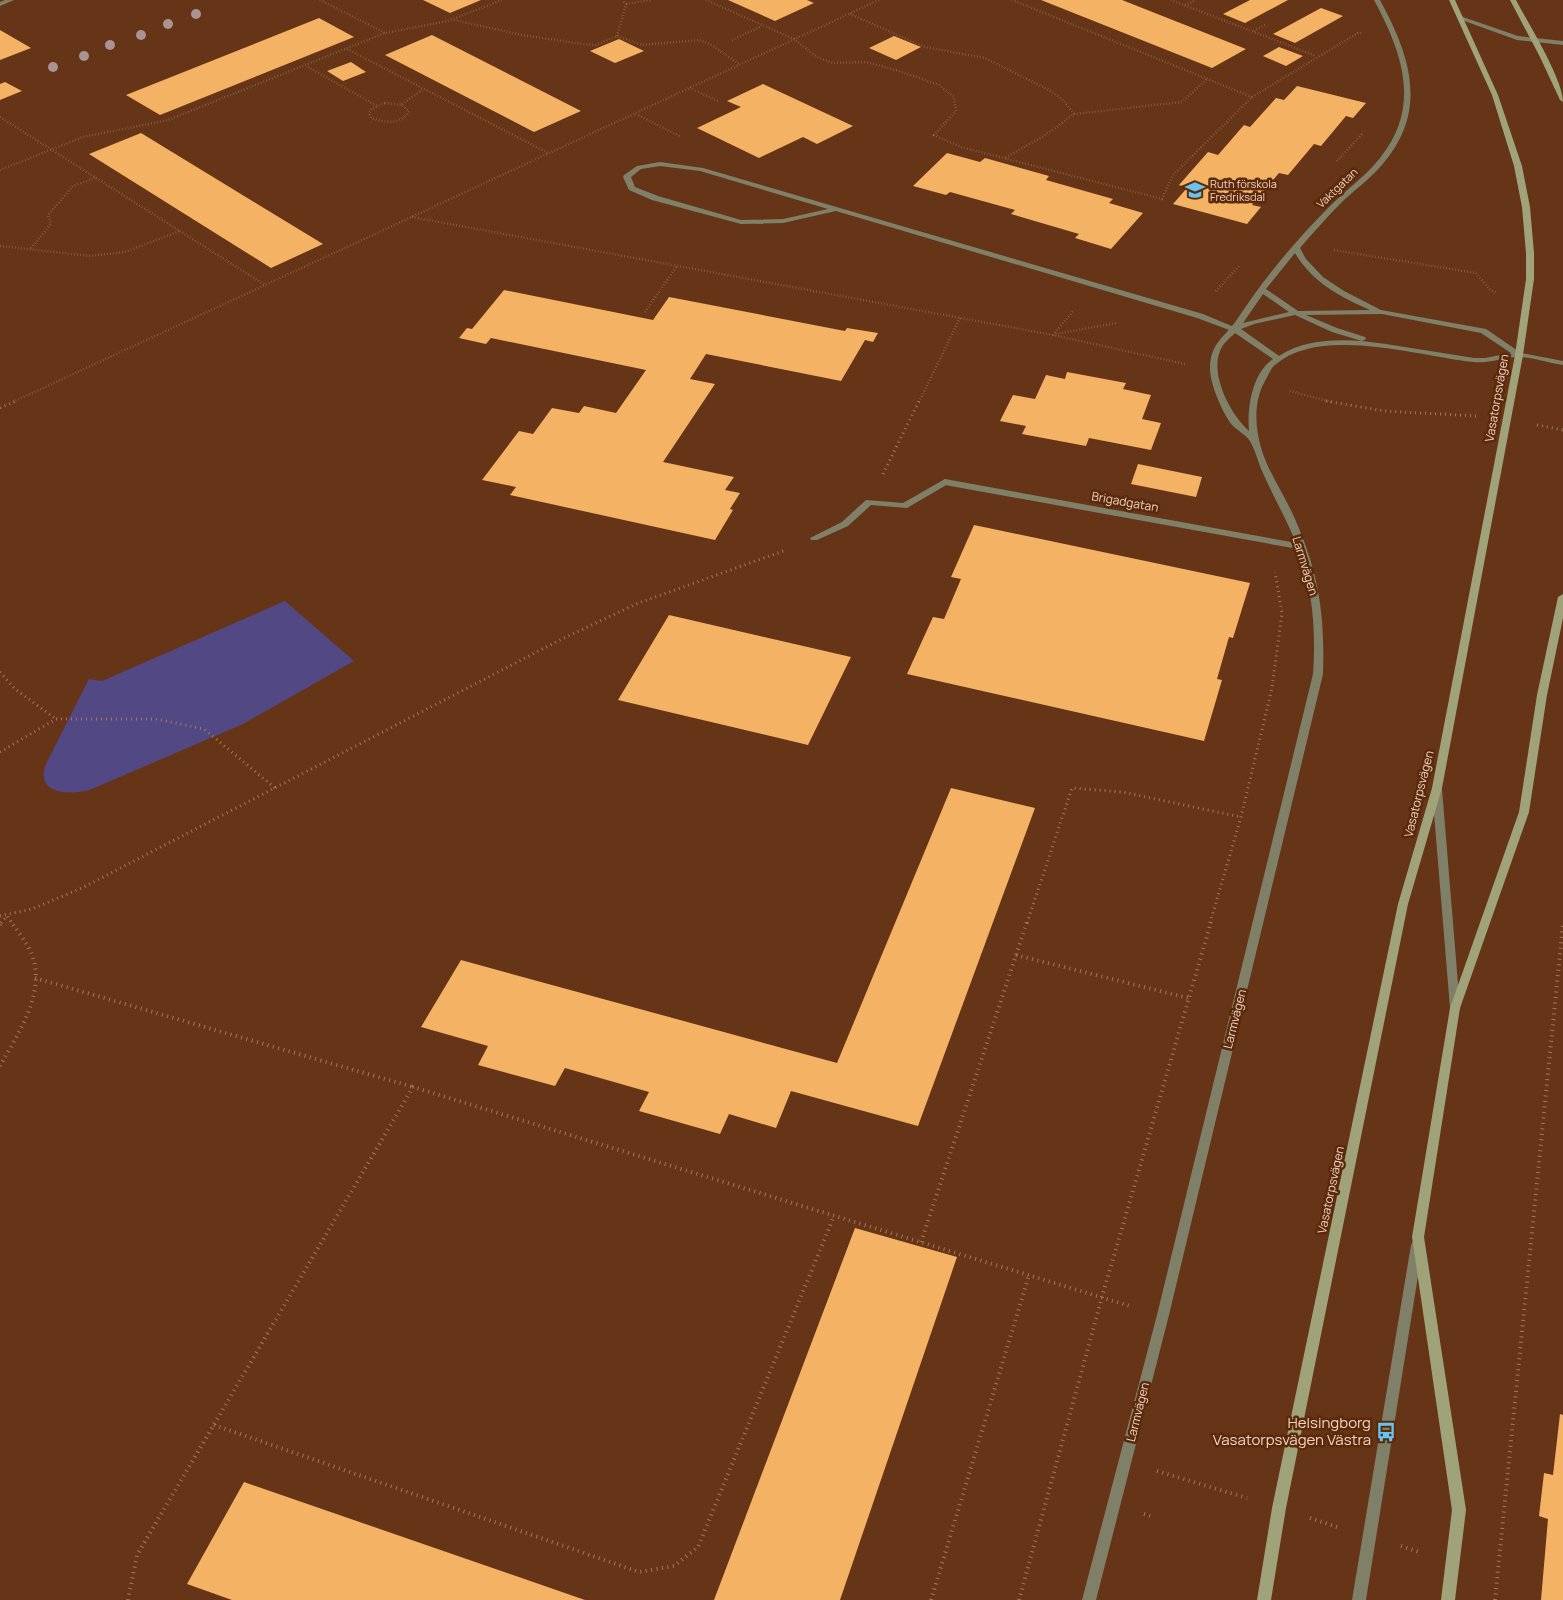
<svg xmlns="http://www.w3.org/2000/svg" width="1563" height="1600" viewBox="0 0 1563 1600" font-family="Manrope,sans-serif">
	<rect width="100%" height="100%" fill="#663517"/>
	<path fill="#524884" d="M285,601L354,661L243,724L92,789C72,796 34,795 46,764L89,679L102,681Z"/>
	<path fill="#f4b264" d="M423,0H481L450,13Z
		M728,0H807L814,3L775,21Z
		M1041,0H1122L1246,49L1212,68Z
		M1250,0H1288L1245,23L1223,14Z
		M1321,8L1343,16L1295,43L1273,34Z
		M319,18L354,37L160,115L126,95Z
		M0,30L31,48L0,60Z
		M432,35L581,111L534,132L385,55Z
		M894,36L921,47L896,60L869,48Z
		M619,39L644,51L615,63L590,51Z
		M1279,47L1303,56L1286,66L1263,56Z
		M351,62L366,72L343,81L327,71Z
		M5,82L22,91L0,100V84Z
		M763,84L853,126L817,144L803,137L759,158L697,128L741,107L727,101Z
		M1297,86L1366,103L1353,118L1346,116L1321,146L1314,144L1288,175L1279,173L1252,205L1261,207L1247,224L1173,204L1187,188L1179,185L1208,152L1218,155L1244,125L1250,127L1276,98L1284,100Z
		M141,133L323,244L271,268L89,154Z
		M947,153L980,162L985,158L1049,176L1046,180L1113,199L1109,203L1143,213L1111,249L1075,238L1079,234L1011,214L1015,210L950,192L946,195L913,186Z
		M504,290L653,320L669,297L845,331L847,328L878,333L873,342L865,340L841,381L706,354L690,379L715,384L663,462L734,477L725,490L740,493L730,509L733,510L715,540L510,495L516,487L482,480L519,431L533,434L552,408L579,413L584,406L616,413L646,370L491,338L486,344L459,338L467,328L472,329Z
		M1067,372L1126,383L1123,389L1151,395L1142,419L1161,423L1151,450L1089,438L1086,446L1022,434L1026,426L1000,421L1013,395L1035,399L1046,375L1065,379Z
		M1138,464L1202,477L1196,497L1131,484Z
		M974,525L1250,583L1233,638L1229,637L1217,679L1222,680L1204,741L907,674L933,617L944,619L961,579L951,577Z
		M669,615L851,657L808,745L618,700Z
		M951,788L1035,808L918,1126L791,1091L776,1128L729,1114L720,1134L639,1111L649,1092L565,1068L555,1086L478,1065L488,1046L421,1027L461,960L837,1063Z
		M855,1228L957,1257L840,1600H714Z
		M1560,1414L1563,1415V1600H1541L1548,1519L1539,1516L1544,1473L1553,1475Z
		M244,1482L585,1600H232L187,1584Z"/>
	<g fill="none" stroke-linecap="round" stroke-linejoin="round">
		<path stroke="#a1775f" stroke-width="2.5" stroke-dasharray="0.5 2.5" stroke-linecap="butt" d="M320,0L385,33
			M706,0L794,39L817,57L833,63L866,62L899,71L939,85L954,97L956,111L934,135L961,147L1162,199L1173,175L1252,97L1358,33H1362
			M1012,0L1252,97
			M1171,0L1316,56
			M626,4L651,0
			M1185,5L1196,0
			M850,14L925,47L985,58L1051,91L1064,101L1074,114L1047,134L1005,158
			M454,20L522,35L583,44L596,45L617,36L642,45L699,40L710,44L739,64
			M1254,31L1267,24
			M617,36L626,4L622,0
			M732,40L762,26
			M347,49L548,153
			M308,67L377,106
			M690,88L720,102
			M385,103L402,105L409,111C401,125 384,123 371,118L369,114L371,109Z
			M402,104L424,89
			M636,114L681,137
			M1074,114L1182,102L1207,79
			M0,117L265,285
			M1337,161L1362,134
			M0,170L83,137L168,120L385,33L448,21L502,0
			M412,217L1053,335L1185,364
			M0,246L90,256L125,252L180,231
			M31,248L51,224L48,215L73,186L95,178
			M1334,250L1476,273L1490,290L1497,293
			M1216,291L1239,266
			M645,312L677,266
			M1056,334L1116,323
			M1053,335L1074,310
			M1290,391L1331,402
			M13,402L879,0
			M919,402L960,318"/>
		<path stroke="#a1775f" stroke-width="3" stroke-dasharray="1 4" stroke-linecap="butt" d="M1326,401L1384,411L1477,416
			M0,408L16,401
			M1537,425L1563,430
			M883,474L919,401
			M0,672L15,689L56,719
			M0,752L56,719H156L204,729L275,788
			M0,916L32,909L82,888L558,641L636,604L786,550
			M1,923L7,916L12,923
			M1027,923L1072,788L1122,792L1241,817
			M1210,923L1241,817L1272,688L1282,613L1275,572"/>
		<path stroke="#a1775f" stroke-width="4" stroke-dasharray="1 4.5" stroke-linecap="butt" d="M0,925L2,922
			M1016,955L1188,998
			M35,978L413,1087
			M0,1066C17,1035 45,995 33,958C29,945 19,933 11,922
			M921,1242L1027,922
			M214,1425L639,1572L674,1566L698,1547L834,1216
			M1157,1471L1247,1498
			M1144,1514L1154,1517
			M1310,1518L1337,1527
			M1401,1546L1419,1552L1418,1555
			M128,1600L137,1555L413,1087L1133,1307
			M931,1600L1029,1275
			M1019,1600L1102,1297L1211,922
			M1495,1600L1563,924"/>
		<path fill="#7f8067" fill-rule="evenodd" d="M1459,17H1463L1518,36L1563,41V45L1517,40L1459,19Z
			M660,162L703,168L1203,314L1239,329L1238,331H1232L1197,318L836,211L783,223L741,224L652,200L629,190L623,177L624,175L637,166ZM660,166L700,171L828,209L783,219L741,220L658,196L635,187L631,177L641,169Z
			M945,479L949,482L948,484L907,508L871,505L848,526L817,540H811L810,538L842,522L866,500L903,503Z
			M1437,786L1442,789L1460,1008L1459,1011H1451L1450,1008L1432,789Z
			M1417,1240L1421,1241L1423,1245L1366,1600H1352L1411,1245L1413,1241Z"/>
		<path fill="#7f8067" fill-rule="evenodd" d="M1374,0H1380C1411,57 1429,112 1381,166C1369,180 1354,190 1341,203C1327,217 1313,233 1300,248L1306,259L1323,277L1344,291L1381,310L1486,329L1521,353L1563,361V365C1548,363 1533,357 1518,357C1503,357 1489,364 1473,362C1419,356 1320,325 1275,365C1270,369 1268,376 1265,381C1253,402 1255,429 1262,451C1270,475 1285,496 1295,519C1319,574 1325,615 1323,674L1169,1315L1096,1600H1082L1157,1315L1313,674C1316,629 1313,592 1298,549L945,485L941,482L945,479L1296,543C1286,518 1273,496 1262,471C1258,462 1256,452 1251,443C1248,436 1238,431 1232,425C1223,414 1210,384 1210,369C1210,342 1225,338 1238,318C1264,278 1296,240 1331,205C1347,189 1366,176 1380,158C1422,106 1402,52 1374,0ZM1295,253C1312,282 1340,297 1370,310L1298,311L1266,289ZM1263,294L1289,312L1243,323ZM1382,314L1481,333L1511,353L1485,358H1474L1386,344L1362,341L1366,339L1365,337L1337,328L1306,315ZM1295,315L1332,332L1362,341C1334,339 1303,340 1279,356L1241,329L1254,324ZM1235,333L1273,359C1252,373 1247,408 1249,431C1231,415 1210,376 1220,351C1223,343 1230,338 1235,333Z"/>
		<path fill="#7f8067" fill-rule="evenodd" d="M5,0H14L0,6V2Z"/>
		<path fill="#a0a279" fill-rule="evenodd" d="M1449,0H1455L1498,95L1522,166L1530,207L1534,253V279L1523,355L1442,788L1408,904L1286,1508L1271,1600H1257L1272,1508L1398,904L1432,788L1515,355L1526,279V253L1522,207L1514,166L1492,95Z
			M1510,0H1516C1528,23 1563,79 1563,102L1560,100L1540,57Z
			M1563,594V618L1547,695L1529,812L1460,1008L1424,1237L1466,1510L1455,1600H1441L1452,1510L1412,1237L1450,1008L1519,812L1537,695L1558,597Z"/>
	</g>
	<g fill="#aa9392">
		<circle cx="196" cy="14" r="5"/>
		<circle cx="168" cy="24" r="5"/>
		<circle cx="141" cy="35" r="5"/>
		<circle cx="110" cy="45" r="5"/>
		<circle cx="84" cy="56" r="5"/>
		<circle cx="53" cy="67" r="5"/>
	</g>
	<defs>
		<symbol id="school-bare" viewBox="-9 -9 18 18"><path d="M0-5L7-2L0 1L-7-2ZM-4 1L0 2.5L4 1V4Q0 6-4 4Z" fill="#66c4ef" stroke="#5a2a0a" stroke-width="2.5" paint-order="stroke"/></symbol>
		<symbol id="bus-bare" viewBox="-9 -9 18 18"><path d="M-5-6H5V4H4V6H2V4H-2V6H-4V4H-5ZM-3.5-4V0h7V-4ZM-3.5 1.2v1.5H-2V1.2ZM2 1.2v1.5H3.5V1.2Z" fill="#66c4ef" stroke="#5a2a0a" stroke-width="2.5" paint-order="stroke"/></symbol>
	</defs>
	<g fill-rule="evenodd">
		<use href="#school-bare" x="1181" y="176" width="28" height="28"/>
		<use href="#bus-bare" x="1372" y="1418" width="28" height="28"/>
	</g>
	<g text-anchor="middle" stroke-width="5" stroke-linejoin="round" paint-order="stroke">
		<g font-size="11" fill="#f1d2c2" stroke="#5a2a0a" text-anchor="start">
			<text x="1210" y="188">Ruth förskola<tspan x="1210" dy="13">Fredriksdal</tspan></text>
		</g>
		<g font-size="11" fill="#f1d2c2" stroke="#5a2a0a">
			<text transform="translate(1337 188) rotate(-44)" y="4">Vaktgatan</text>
		</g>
		<g font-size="12" fill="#f1d2c2" stroke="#5a2a0a">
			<text transform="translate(1497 398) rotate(-80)" y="4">Vasatorpsvägen</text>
			<text transform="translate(1125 502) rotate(10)" y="4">Brigadgatan</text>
			<text transform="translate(1305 566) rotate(73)" y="4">Larmvägen</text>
			<text transform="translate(1419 794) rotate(-76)" y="4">Vasatorpsvägen</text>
			<text transform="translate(1235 1019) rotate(-76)" y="4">Larmvägen</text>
			<text transform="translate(1331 1190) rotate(-78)" y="4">Vasatorpsvägen</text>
			<text transform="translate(1138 1412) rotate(-76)" y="4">Larmvägen</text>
		</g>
		<g font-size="15" fill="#f1d2c2" stroke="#5a2a0a" text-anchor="end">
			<text x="1371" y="1428">Helsingborg<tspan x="1371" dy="17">Vasatorpsvägen Västra</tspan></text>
		</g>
	</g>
</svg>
